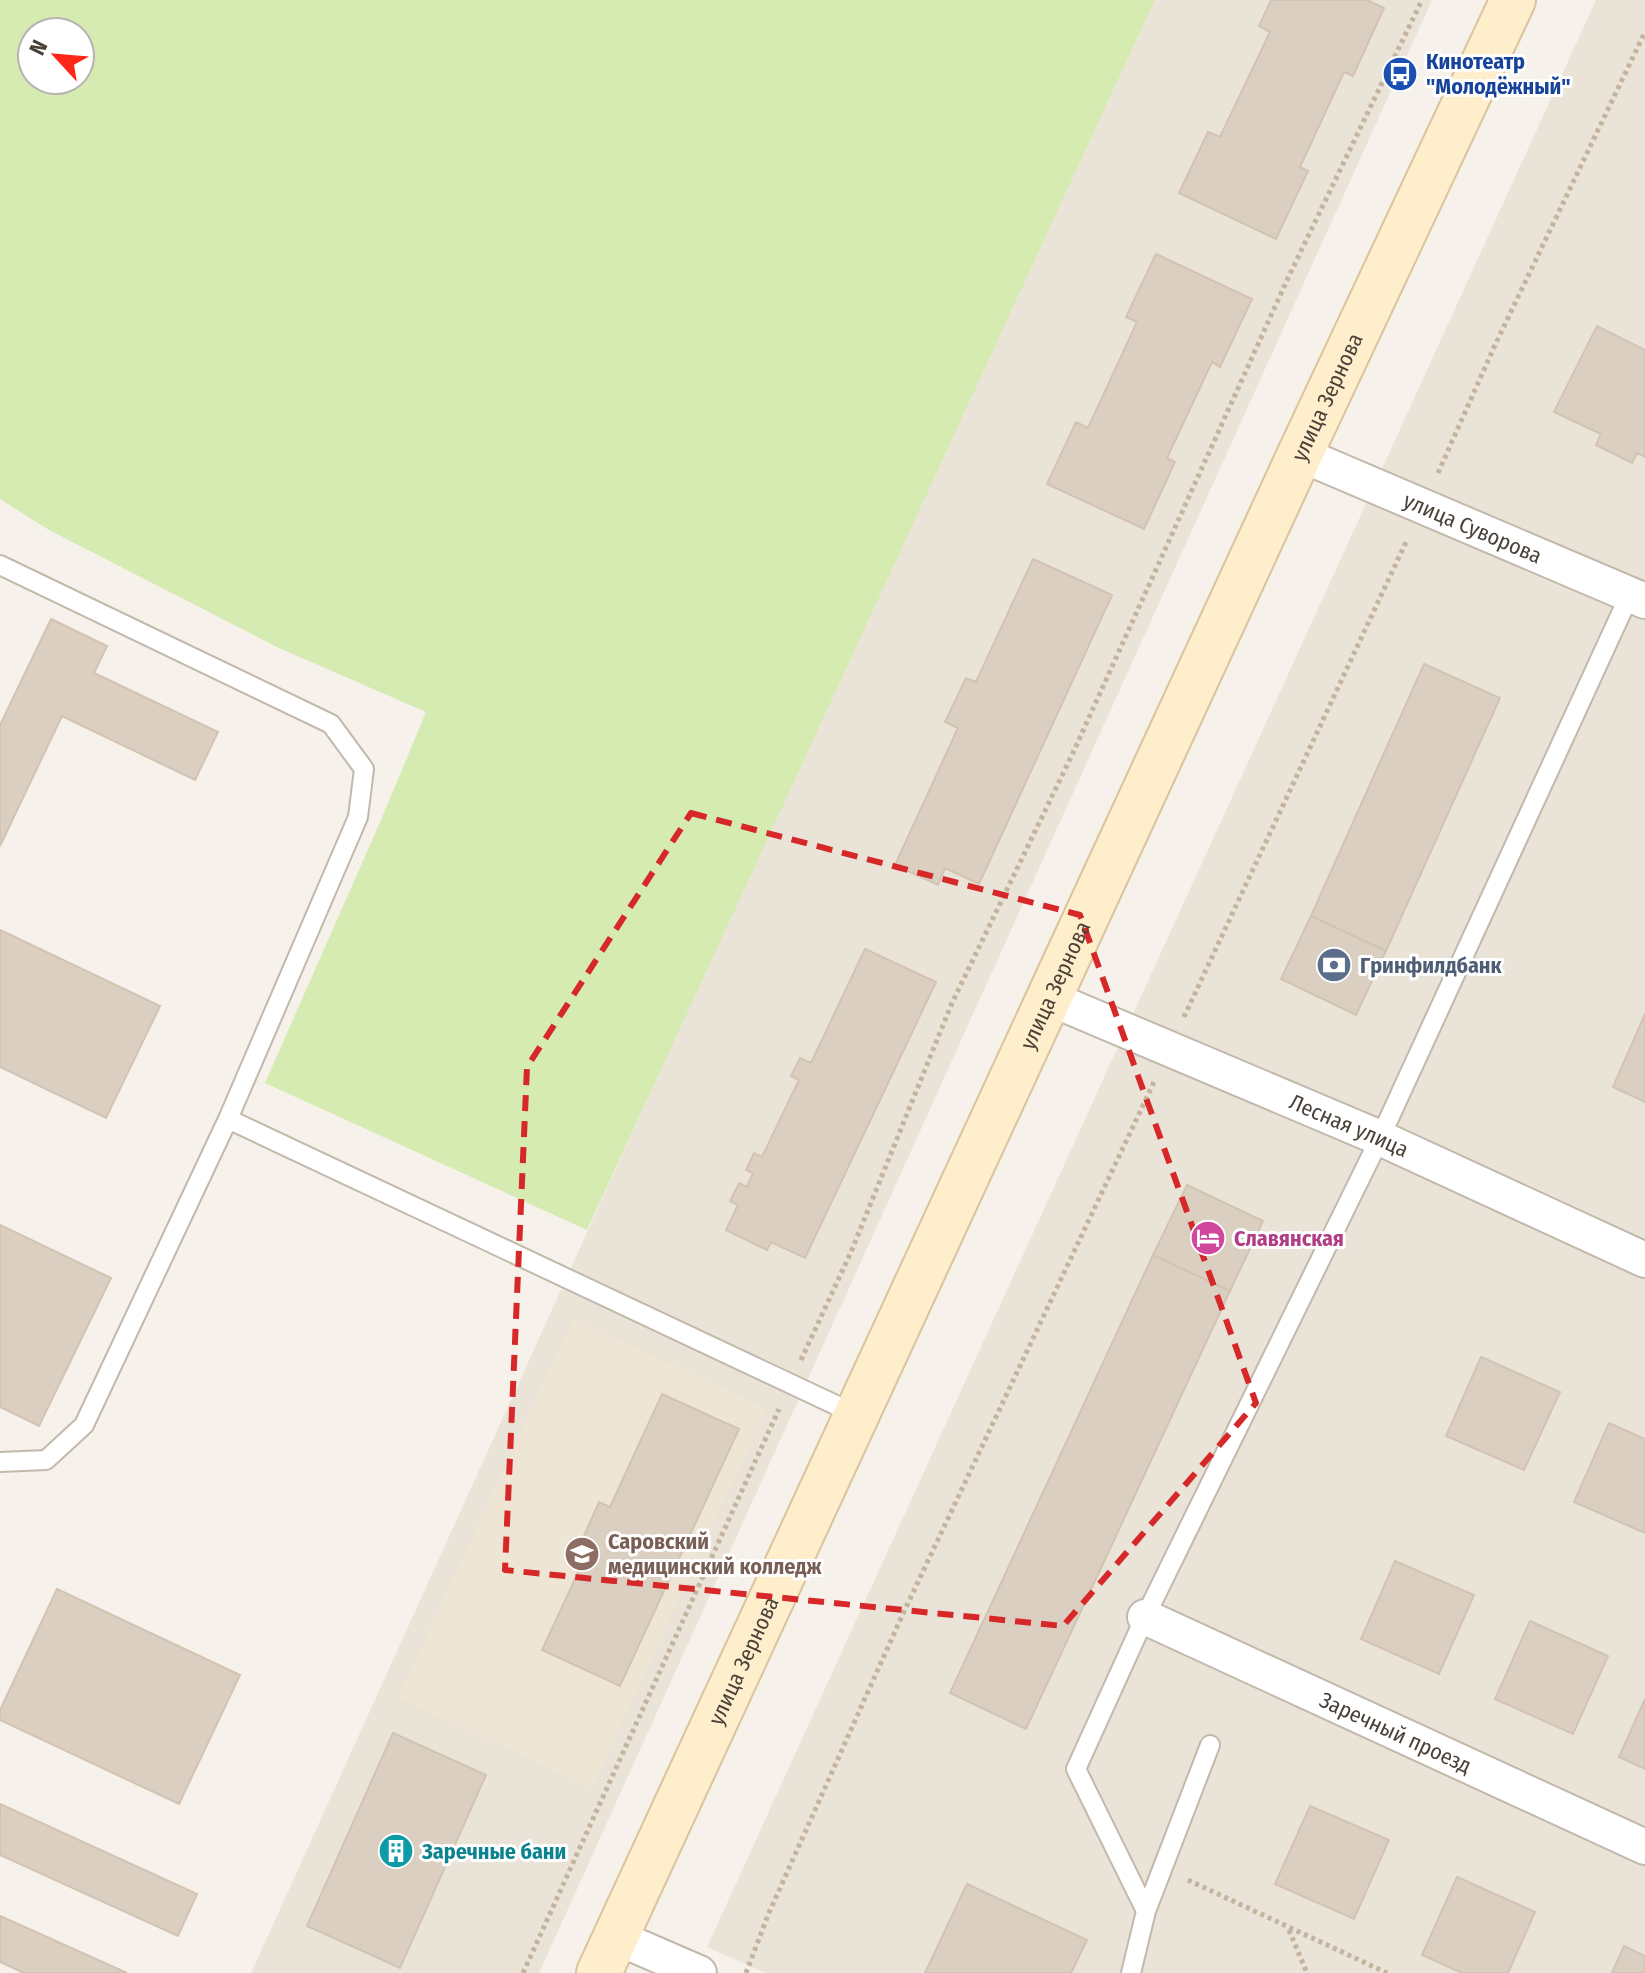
<svg xmlns="http://www.w3.org/2000/svg" width="1645" height="1973" viewBox="0 0 1645 1973" font-family="'Fira Sans Condensed',sans-serif">
	<rect width="100%" height="100%" fill="#f6f1ea"/>
	<path fill="#eae3d8" d="M1155,0H1432L539,1973H251L673,1043Z
		M1596,0H1645V1973H765L707,1947Z"/>
	<path fill="#efe5d4" d="M573,1319L767,1409L592,1788L398,1698Z"/>
	<path fill="#d6ebb2" fill-rule="evenodd" d="M0,0H1155L587,1230L265,1083L381,820L426,712L279,648L49,530L0,499ZM32,32H80V80H32Z"/>
	<path fill="#dbcfc2" stroke="#d3c3b2" stroke-width="2" d="M1271,0H1367L1384,8L1353,76L1344,72L1300,167L1308,171L1276,239L1179,193L1208,132L1220,137L1270,32L1259,26Z
		M1156,254L1252,299L1220,367L1212,362L1167,458L1175,462L1144,529L1047,484L1076,422L1088,428L1137,322L1126,317Z
		M1597,326L1645,350V457L1637,453L1632,463L1596,445L1601,434L1554,412Z
		M1033,559L1112,595L979,884L945,868L938,885L895,865L958,728L945,722L966,678L976,682Z
		M51,619L107,646L94,673L218,732L195,780L62,716L0,846V725Z
		M1424,664L1500,698L1386,951L1311,916Z
		M1311,916L1386,951L1356,1015L1281,979Z
		M0,930L160,1006L106,1118L0,1067Z
		M865,949L936,982L805,1258L771,1242L767,1250L726,1230L738,1205L730,1201L739,1183L747,1187L753,1173L746,1170L754,1153L762,1157L799,1080L791,1076L800,1058L811,1063Z
		M1645,1014V1102L1613,1087Z
		M1187,1185L1263,1221L1230,1291L1153,1255Z
		M0,1225L111,1278L39,1426L0,1407Z
		M1153,1255L1230,1291L1026,1729L950,1693Z
		M1481,1357L1560,1392L1524,1470L1446,1436Z
		M662,1394L739,1429L620,1686L542,1650L589,1549L580,1545L599,1502L610,1507Z
		M1609,1423L1645,1439V1533L1574,1502Z
		M1395,1561L1474,1595L1439,1674L1361,1639Z
		M57,1589L240,1675L179,1804L0,1720V1710Z
		M1530,1621L1608,1656L1573,1734L1495,1699Z
		M1645,1699V1769L1619,1757Z
		M393,1733L486,1775L400,1968L307,1926Z
		M0,1804L197,1894L178,1936L0,1855Z
		M1310,1806L1389,1840L1354,1919L1275,1884Z
		M1457,1877L1535,1912L1508,1973H1462L1422,1955Z
		M967,1884L1087,1940L1071,1973H925Z
		M0,1916L127,1973H24L0,1962Z
		M1624,1946L1645,1956V1973H1612Z"/>
	<g fill="none" stroke-linecap="round" stroke-linejoin="round">
		<defs>
			<path id="lane" d="M0,565L331,724L364,769L358,817L228,1119L84,1425L46,1460L0,1462
				M228,1119L857,1415
				M1146,1911L1210,1745
				M1131,1973L1146,1911L1076,1769L1145,1617L1380,1138L1630,594"/>
			<g id="street">
				<path id="s1" d="M1300,454L1645,601"/>
				<path id="s2" d="M1049,998L1380,1138L1645,1260"/>
				<path id="s3" d="M1145,1617L1645,1847"/>
				<path d="M616,1937L699,1973"/>
			</g>
			<g id="secondary">
				<path id="s4" d="M599,1973L1300,454L1513,0"/>
			</g>
		</defs>
		<use href="#lane" stroke="#c2b8ac" stroke-width="22"/>
		<use href="#street" stroke="#c2b8ac" stroke-width="38"/>
		<use href="#secondary" stroke="#dac49b" stroke-width="48"/>
		<path stroke="#c4b39d" stroke-width="5" stroke-dasharray="4 4" stroke-linecap="butt" d="M1438,473L1495,345L1645,32
			M1184,1017L1407,540
			M801,1360L851,1252L952,1003L1072,755L1288,278L1422,0
			M1188,1880L1387,1973
			M1289,1930L1307,1973
			M523,1973L779,1409
			M746,1973L768,1915L901,1618L1155,1080"/>
		<use href="#lane" stroke="#fff" stroke-width="18"/>
		<use href="#street" stroke="#fff" stroke-width="34"/>
		<use href="#secondary" stroke="#ffeecb" stroke-width="44"/>
	</g>
	<path fill="none" stroke="#d62828" stroke-width="6" stroke-dasharray="16 10" stroke-linejoin="round" d="M691,813L1080,915L1256,1403L1063,1626L505,1570L527,1067Z"/>
	<defs>
		<symbol id="bus-disc" viewBox="-11 -11 22 22"><circle r="9.5" fill="#1a4fb4" stroke="#fff"/><path d="M-5-6H5V4H4V6H2V4H-2V6H-4V4H-5ZM-3.5-4V0h7V-4ZM-3.5 1.2v1.5H-2V1.2ZM2 1.2v1.5H3.5V1.2Z" fill="#fff"/></symbol>
		<symbol id="bank-disc" viewBox="-11 -11 22 22"><circle r="9.5" fill="#5c6f8a" stroke="#fff"/><path d="M-6-4H6V4H-6ZM0-2.3a2.3 2.3 0 1 0 0 4.6a2.3 2.3 0 1 0 0-4.6Z" fill="#fff"/></symbol>
		<symbol id="hotel-disc" viewBox="-11 -11 22 22"><circle r="9.5" fill="#d1479c" stroke="#fff"/><path d="M-6-4.5h1.5V1H6V5H4.5V3h-9V5H-6ZM-4 0a1.8 1.8 0 1 1 3.6 0ZM.5 0V-2.5h3Q6-2.5 6 0Z" fill="#fff"/></symbol>
		<symbol id="university-disc" viewBox="-11 -11 22 22"><circle r="9.5" fill="#8d6e63" stroke="#fff"/><path d="M0-5L7-2L0 1L-7-2ZM-4 1L0 2.5L4 1V4Q0 6-4 4Z" fill="#fff"/></symbol>
		<symbol id="building-disc" viewBox="-11 -11 22 22"><circle r="9.5" fill="#0f9aa8" stroke="#fff"/><path d="M-4-6H4V6H1V3H-1V6H-4ZM-2.5-4.3h1.7v1.8h-1.7ZM.8-4.3h1.7v1.8H.8ZM-2.5-1h1.7V.8h-1.7ZM.8-1h1.7V.8H.8Z" fill="#fff"/></symbol>
	</defs>
	<g fill-rule="evenodd">
		<use href="#bus-disc" x="1380" y="54" width="40" height="40"/>
		<use href="#bank-disc" x="1314" y="945" width="40" height="40"/>
		<use href="#hotel-disc" x="1188" y="1218" width="40" height="40"/>
		<use href="#university-disc" x="562" y="1534" width="40" height="40"/>
		<use href="#building-disc" x="376" y="1831" width="40" height="40"/>
	</g>
	<g text-anchor="middle" stroke-width="6" stroke-linejoin="round" paint-order="stroke">
		<g font-size="22" font-weight="bold" fill="#164399" stroke="#fff" text-anchor="start">
			<text x="1426" y="69">Кинотеатр<tspan x="1426" dy="25">"Молодёжный"</tspan></text>
		</g>
		<g font-size="22" fill="#4a4138" stroke="#fff">
			<text dy="8" stroke="none"><textPath href="#s4" startOffset="1736">улица Зернова</textPath></text>
			<text dy="8" stroke="none"><textPath href="#s1" startOffset="188">улица Суворова</textPath></text>
			<text dy="8" stroke="none"><textPath href="#s4" startOffset="1088">улица Зернова</textPath></text>
			<text dy="8" stroke="none"><textPath href="#s2" startOffset="326">Лесная улица</textPath></text>
			<text dy="8" stroke="none"><textPath href="#s4" startOffset="344">улица Зернова</textPath></text>
			<text dy="8" stroke="none"><textPath href="#s3" startOffset="276">Заречный проезд</textPath></text>
		</g>
		<g font-size="22" font-weight="bold" fill="#4e5e75" stroke="#fff" text-anchor="start">
			<text x="1360" y="973">Гринфилдбанк</text>
		</g>
		<g font-size="22" font-weight="bold" fill="#b23c85" stroke="#fff" text-anchor="start">
			<text x="1234" y="1246">Славянская</text>
		</g>
		<g font-size="22" font-weight="bold" fill="#785e54" stroke="#fff" text-anchor="start">
			<text x="608" y="1549">Саровский<tspan x="608" dy="25">медицинский колледж</tspan></text>
		</g>
		<g font-size="22" font-weight="bold" fill="#0d838f" stroke="#fff" text-anchor="start">
			<text x="422" y="1859">Заречные бани</text>
		</g>
	</g>
	<g transform="translate(56 56) rotate(296)"><circle r="38" fill="#ffffff" stroke="#b7b3af" stroke-width="2"/>
	<path d="M0-6L14 30L0 20L-14 30Z" fill="#ff2818"/>
	<text y="-12" font-size="22" font-weight="bold" text-anchor="middle" fill="#4a4138">N</text>
	</g>
</svg>
